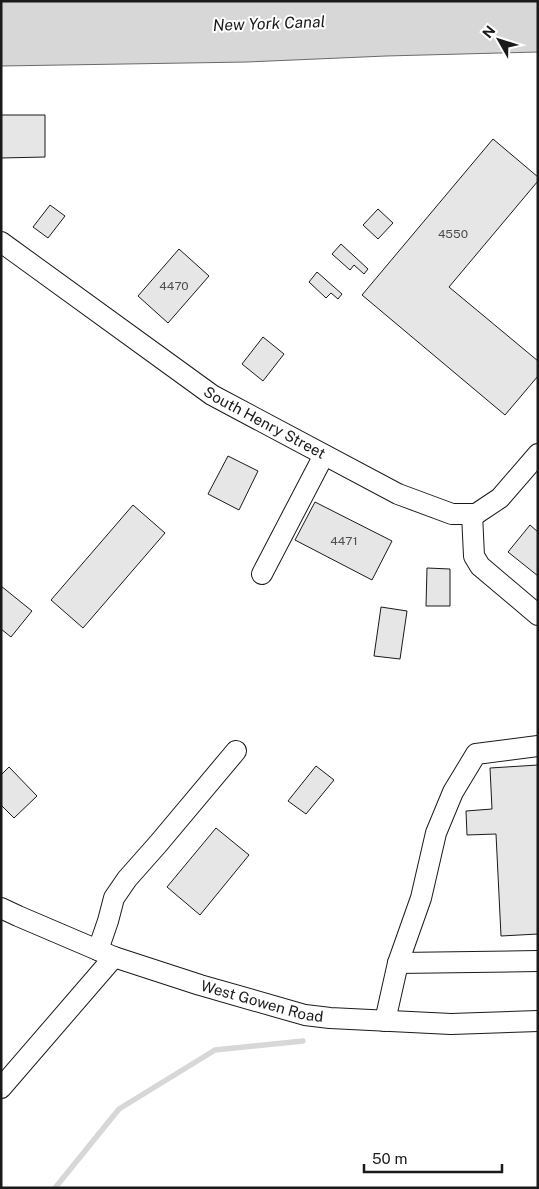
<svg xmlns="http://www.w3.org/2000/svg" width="539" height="1189" viewBox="0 0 539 1189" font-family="'Public Sans',sans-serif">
	<rect width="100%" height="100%" fill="#fff"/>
	<path fill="#d7d7d7" stroke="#6a6a6a" d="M1,1H538V52L386,56L247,62L1,66Z"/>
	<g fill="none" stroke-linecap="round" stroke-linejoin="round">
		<path stroke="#d7d7d7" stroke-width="5.5" d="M55,1188L119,1109L215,1050L303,1041"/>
	</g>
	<path fill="#e6e6e6" stroke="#1a1a1a" d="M1,115H45V157L1,158Z
		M493,139L538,177V181L449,287L538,361V376L505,415L362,295Z
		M50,205L65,216L48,238L33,227Z
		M378,209L393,223L378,239L363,225Z
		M341,244L368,269L364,274L354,265L350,270L332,254Z
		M179,249L209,276L168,323L138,296Z
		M317,272L342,294L338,299L331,293L326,298L309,282Z
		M263,337L284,354L263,381L242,364Z
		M228,456L258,471L239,510L208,494Z
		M315,502L392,541L372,580L295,540Z
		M133,505L165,533L83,628L51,600Z
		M530,525L538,532V576L508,552Z
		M427,568L450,569V606H426Z
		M1,586L32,611L11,637L1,629Z
		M381,607L407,611L400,659L374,656Z
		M538,765V934L501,936L496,834L467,835L466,811L492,809L490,768Z
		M316,766L334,780L306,814L288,801Z
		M9,767L37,796L14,818L1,805V775Z
		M216,828L249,855L200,915L167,887Z"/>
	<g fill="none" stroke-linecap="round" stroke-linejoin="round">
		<defs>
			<g id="minor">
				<path id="s1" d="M1,242L212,395L398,494L452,514H476L500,498L538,454"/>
				<path d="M472,514L474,556L480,566L538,615"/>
				<path d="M262,574L324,455"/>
				<path id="s2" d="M1,908L18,916L114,957L200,985L305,1015L330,1018L451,1024L538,1021"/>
				<path d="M98,950L108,921L114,898L127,879L158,844L236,751"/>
				<path d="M398,963L538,961"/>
				<path d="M385,1021L398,963L421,898L436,833L453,792L476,754L538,746"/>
				<path d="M1,1088L114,957"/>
			</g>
		</defs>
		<use href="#minor" stroke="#1a1a1a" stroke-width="22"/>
		<use href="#minor" stroke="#fff" stroke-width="20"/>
	</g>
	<g text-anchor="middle" stroke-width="4" stroke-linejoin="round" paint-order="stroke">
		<g font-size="12" fill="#4d4d4d">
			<text x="453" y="238">4550</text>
			<text x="174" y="290">4470</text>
			<text x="344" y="545">4471</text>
		</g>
		<g font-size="15" fill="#1a1a1a" stroke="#fff">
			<text dy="5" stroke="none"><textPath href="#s1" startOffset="320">South Henry Street</textPath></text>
			<text dy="5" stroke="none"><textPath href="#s2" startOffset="278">West Gowen Road</textPath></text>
		</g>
		<g font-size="16" font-style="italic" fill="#1a1a1a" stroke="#fff">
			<text transform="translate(269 23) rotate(-2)" y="6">New York Canal</text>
		</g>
	</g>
	<rect width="539" height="1189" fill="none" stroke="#1a1a1a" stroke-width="5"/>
	<g transform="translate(499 40) rotate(309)" stroke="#ffffff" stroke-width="4" paint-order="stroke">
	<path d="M0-4L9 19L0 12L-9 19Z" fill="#1a1a1a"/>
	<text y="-8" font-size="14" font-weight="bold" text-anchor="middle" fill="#1a1a1a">N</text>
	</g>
	<path d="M364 1164v8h138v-8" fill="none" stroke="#1a1a1a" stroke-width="2.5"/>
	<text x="372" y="1164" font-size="15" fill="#1a1a1a" stroke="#ffffff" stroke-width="4" paint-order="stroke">50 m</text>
</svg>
